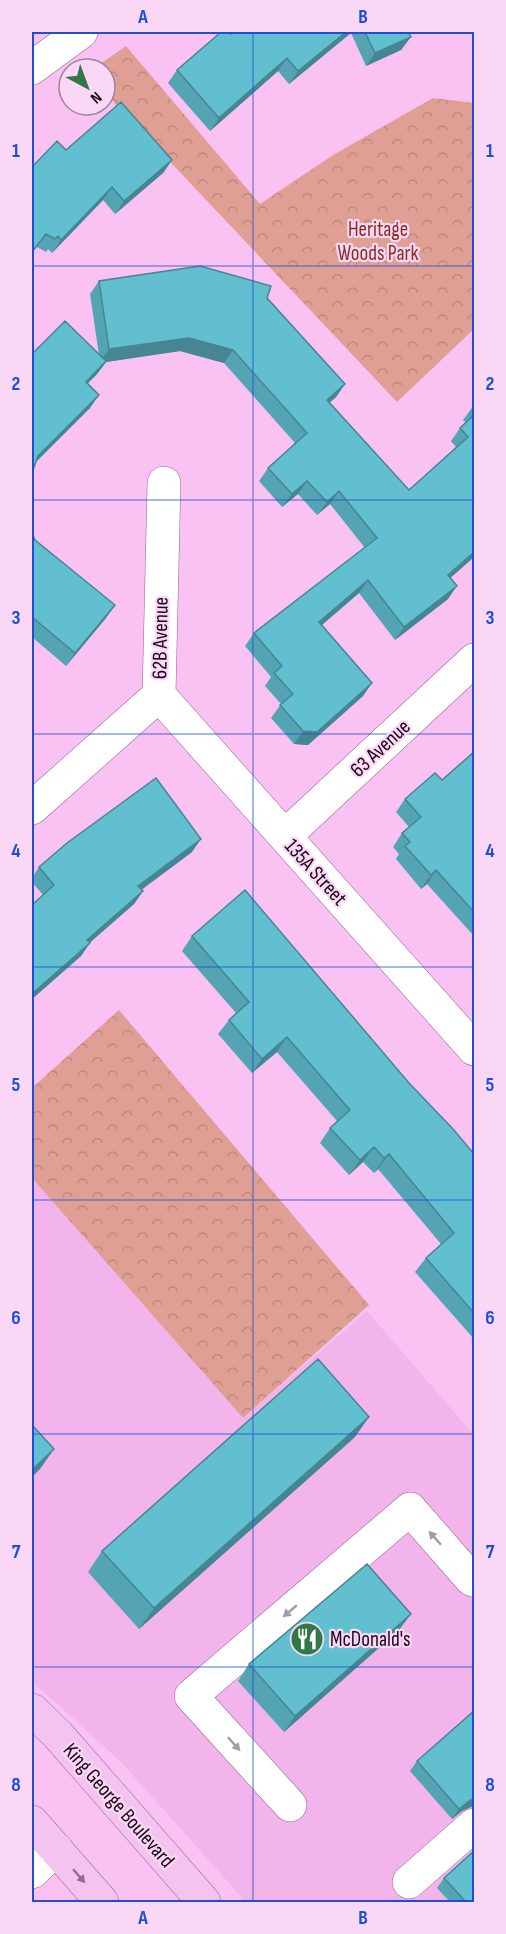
<svg xmlns="http://www.w3.org/2000/svg" width="506" height="1934" viewBox="0 0 506 1934" font-family="'Sofia Sans Condensed',sans-serif">
	<defs>
		<pattern id="park-crowns" width="20" height="18" patternUnits="userSpaceOnUse" patternTransform="scale(1.5)"><rect width="20" height="18" fill="#df9f94"/><path d="M2 6a3 3 0 1 1 6 0M12 15a3 3 0 1 1 6 0" fill="none" stroke="#bf877f"/></pattern>
	</defs>
	<rect width="100%" height="100%" fill="#fac2f3"/>
	<path fill="#f3b4eb" d="M32,1178L243,1418L367,1311L474,1435V1902H246L121,1762L32,1681Z"/>
	<path fill="url(#park-crowns)" d="M126,46L260,204L333,155L433,98L474,103V329L397,402L105,93V69H93Z
		M119,1010L369,1305L243,1418L32,1178V1088Z"/>
	<g fill="none" stroke-linecap="round" stroke-linejoin="round">
		<defs>
			<path id="minor" d="M32,68L81,32
				M159,695L474,1049
				M32,808L159,695L164,483
				M285,836L474,660
				M290,1805L191,1696L410,1509L471,1579L474,1580
				M32,1872L56,1849
				M409,1882L474,1825"/>
			<path id="major" d="M32,1710L58,1735L204,1902
				M32,1822L102,1902"/>
		</defs>
		<use href="#minor" stroke="#93618e" stroke-width="34"/>
		<use href="#major" stroke="#a4679d" stroke-width="34"/>
		<use href="#minor" stroke="#fff" stroke-width="33"/>
		<use href="#major" stroke="#f5c3ef" stroke-width="33"/>
	</g>
	<path fill="#54a4b3" d="M234,32H408L401,50L366,66L351,33L289,84L278,71L210,131L168,83L177,70Z
		M66,150L172,160L163,173L115,214L103,200L52,253L48,249L46,252L37,247L34,165Z
		M99,281L267,298L345,384L336,397L329,403L409,490L456,447L451,441L460,428L466,423L463,420L474,405V557L450,578L448,599L395,640L359,593L322,625L363,696L308,745L294,744L271,718L281,704L265,686L271,677L245,646L254,633L365,548L330,504L317,515L298,494L282,507L259,481L268,468L295,443L224,363L180,351L106,362L97,374L88,383L90,408L35,462L32,354L99,355L90,294Z
		M32,533L35,540L106,618L66,666L32,637Z
		M474,752V936L427,884L421,889L396,859L399,854L393,847L402,833L409,827L396,812L405,799L442,780Z
		M192,852L141,890L143,891L134,904L89,943L81,956L32,999V905L43,895L32,882V878L39,867Z
		M192,936L409,1083L474,1154V1339L415,1272L426,1258L441,1244L378,1169L374,1173L363,1162L349,1175L320,1143L330,1128L337,1121L277,1052L252,1073L218,1034L229,1020L236,1013L182,951Z
		M355,1437L139,1629L88,1572L102,1551Z
		M399,1630L284,1732L238,1681L249,1664Z
		M474,1711V1807H471L462,1811L452,1819L410,1771L417,1761Z
		M444,1878L474,1902H450L437,1888Z"/>
	<path fill="#458692" d="M346,32H352L289,84L298,71Z
		M411,37L401,50L366,66L375,53Z
		M287,58L278,71L210,131L219,118Z
		M172,160L163,173L115,214L124,201Z
		M112,187L103,200L52,253L61,240Z
		M189,338L233,350L224,363L180,351L106,362L97,374L77,394L109,349Z
		M345,384L336,397L318,413L327,400Z
		M99,395L90,408L32,466L38,456Z
		M307,481L298,494L282,507L292,494Z
		M339,491L330,504L317,515L327,502Z
		M474,552V557L439,588L448,575Z
		M368,580L359,593L310,635L319,622Z
		M457,586L448,599L395,640L404,627Z
		M115,605L106,618L66,666L75,653Z
		M372,683L363,696L308,745L294,744L303,731Z
		M201,839L192,852L129,899L138,886Z
		M436,870L427,884L421,889L431,875Z
		M143,891L134,904L78,953L87,940Z
		M90,943L81,956L32,999V995L34,992Z
		M287,1037L277,1052L252,1073L262,1059Z
		M374,1147L363,1162L349,1175L360,1160Z
		M389,1154L378,1169L374,1173L384,1158Z
		M369,1417L355,1437L139,1629L154,1608Z
		M54,1449L40,1469L32,1477V1470Z
		M411,1614L399,1630L284,1732L295,1716Z
		M474,1798V1807H471L462,1811L452,1819L459,1809L469,1801Z"/>
	<path fill="#62bfd0" stroke="#458692" stroke-width="1.5" d="M221,32H229L231,34L234,32H346L298,71L287,58L219,118L177,70Z
		M365,32H408L411,37L375,53Z
		M121,102L172,160L124,201L112,187L61,240L58,236L55,239L46,234L32,252V163L34,165L57,141L66,150Z
		M200,266L271,286L267,298L345,384L327,400L409,490L468,437L460,428L474,415V552L448,575L457,586L404,627L368,580L319,622L372,683L317,732L303,731L280,705L293,694L274,673L282,666L254,633L377,538L339,491L327,502L307,481L292,494L268,468L307,433L233,350L189,338L109,349L99,281Z
		M65,321L106,361L86,382L99,395L38,456L32,473V354Z
		M32,533L35,540L115,605L75,653L32,617Z
		M474,752V843L473,844L474,845V912L436,870L431,875L405,846L410,842L402,833L421,817L405,799L435,773L442,780Z
		M156,778L201,839L138,886L143,891L87,940L90,943L34,992L32,989V905L54,885L39,867L67,843Z
		M245,890L409,1083L453,1129L474,1154V1313L426,1258L454,1233L389,1154L384,1158L374,1147L360,1160L330,1128L350,1110L287,1037L262,1059L229,1020L249,1002L192,936Z
		M318,1359L369,1417L154,1608L102,1551Z
		M32,1425L54,1449L32,1470Z
		M367,1564L411,1614L295,1716L249,1664Z
		M474,1711V1798L469,1801L459,1809L417,1761Z
		M474,1851V1902H466L444,1878Z"/>
	<defs><path id="oneway-solid" d="M-6-.8H1V-3.2L6.5 0L1 3.2V.8H-6Z" transform="scale(1.5)"/></defs>
	<g fill="#a39ca3">
		<use href="#oneway-solid" transform="translate(435 1538) rotate(-132)"/>
		<use href="#oneway-solid" transform="translate(290 1611) rotate(140)"/>
		<use href="#oneway-solid" transform="translate(234 1744) rotate(48)"/>
	</g>
	<use fill="#926e8e" href="#oneway-solid" transform="translate(79 1876) rotate(49)"/>
	<path fill="none" stroke="#1d4ed8" stroke-width="1.5" stroke-opacity="0.55" d="M253,32V1902M32,266H474M32,500H474M32,734H474M32,967H474M32,1200H474M32,1434H474M32,1667H474"/>
	<defs>
		<symbol id="restaurant-disc" viewBox="-11 -11 22 22"><circle r="9.5" fill="#307946" stroke="#fad8f5"/><path d="M-5-6h1v4h1v-4h1v4h1v-4h1v5L-1.5 .5V6h-2V.5L-5-1ZM5-6V6H3V1.5H1.5Q1.5-4 5-6Z" fill="#fff"/></symbol>
	</defs>
	<g fill-rule="evenodd">
		<use href="#restaurant-disc" x="288" y="1620" width="38" height="38"/>
	</g>
	<g text-anchor="middle" stroke-width="4.5" stroke-linejoin="round" paint-order="stroke">
		<g font-size="21" fill="#863023" stroke="#fad8f5">
			<text x="378" y="236">Heritage<tspan x="378" dy="24">Woods Park</tspan></text>
		</g>
		<g font-size="21" fill="#1a0718" stroke="#fad8f5">
			<text transform="translate(160 638) rotate(-89)" y="7">62B Avenue</text>
			<text transform="translate(380 748) rotate(-43)" y="7">63 Avenue</text>
			<text transform="translate(316 872) rotate(48)" y="7">135A Street</text>
			<text transform="translate(119 1805) rotate(49)" y="7">King George Boulevard</text>
		</g>
		<g font-size="21" fill="#1a0718" stroke="#fad8f5" text-anchor="start">
			<text x="330" y="1646">McDonald's</text>
		</g>
	</g>
	<rect width="506" height="1934" fill="none" stroke="#fad8f5" stroke-width="66"/>
	<g transform="translate(87 87) rotate(139)"><circle r="28" fill="#fad8f5" stroke="#a0849d" stroke-width="1.5"/>
	<path d="M0-4.5L10 22L0 15L-10 22Z" fill="#307946"/>
	<text y="-9" font-size="16" font-weight="bold" text-anchor="middle" fill="#1a0718">N</text>
	</g>
	<rect x="33" y="33" width="440" height="1868" fill="none" stroke="#1d4ed8" stroke-width="2"/>
	<g font-size="20" text-anchor="middle" font-weight="bold" fill="#1d4ed8">
		<text x="143" y="23">A</text>
		<text x="363" y="23">B</text>
		<text x="16" y="157">1</text>
		<text x="490" y="157">1</text>
		<text x="16" y="390">2</text>
		<text x="490" y="390">2</text>
		<text x="16" y="624">3</text>
		<text x="490" y="624">3</text>
		<text x="16" y="857">4</text>
		<text x="490" y="857">4</text>
		<text x="16" y="1091">5</text>
		<text x="490" y="1091">5</text>
		<text x="16" y="1324">6</text>
		<text x="490" y="1324">6</text>
		<text x="16" y="1558">7</text>
		<text x="490" y="1558">7</text>
		<text x="16" y="1791">8</text>
		<text x="490" y="1791">8</text>
		<text x="143" y="1924">A</text>
		<text x="363" y="1924">B</text>
	</g>
</svg>
